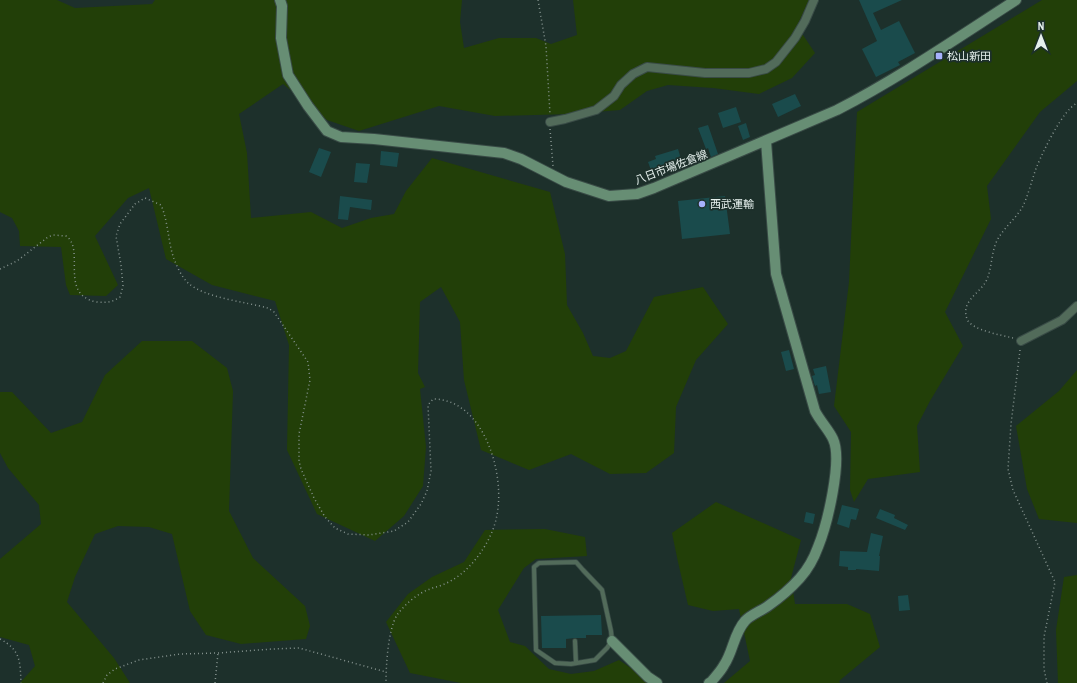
<svg xmlns="http://www.w3.org/2000/svg" width="1077" height="683" viewBox="0 0 1077 683" font-family="'Archivo Narrow','Noto Sans JP',sans-serif">
	<rect width="100%" height="100%" fill="#1d302b"/>
	<path fill="#223f08" d="M0,0H57L75,8L152,4L155,0H462L460,22L464,48L499,38H536L551,44L577,35L573,0H809L797,26L815,53L792,78L759,94L713,88L668,85L647,91L620,110L571,114L495,116L439,106L359,131L327,120L283,84L239,114L247,153L251,218L311,212L342,228L371,218L394,214L406,191L432,158L550,192L565,254L567,305L583,333L593,356L610,358L626,351L654,297L703,287L728,324L696,360L676,407L674,453L646,473L610,474L571,454L529,470L481,450L464,380L460,322L441,287L420,302L418,373L425,387L420,389L426,447L423,486L404,516L375,541L317,514L287,450L289,345L275,301L212,285L166,259L149,188L128,198L95,236L118,285L106,296L70,295L66,285L61,247L20,246L19,231L12,218L0,212Z
		M1042,0H1077V81L1040,112L987,186L991,219L945,312L963,346L930,401L917,426L920,472L868,479L854,502L850,490L851,432L834,406L849,282L857,112Z
		M142,341H192L227,368L233,391L229,511L253,558L305,606L310,626L306,639L241,644L206,635L190,611L172,534L149,527L118,526L95,534L75,577L67,602L114,658L130,683H20L35,666L29,645L0,637V559L41,524L39,505L8,468L0,453V392H12L51,433L82,422L105,375Z
		M1077,370V523L1039,519L1027,489L1016,426L1059,391Z
		M716,502L801,540L791,578L795,604H847L870,614L880,647L839,681L840,683H724L750,661L739,609L713,611L688,605L678,562L672,533Z
		M545,529L585,537L587,556L536,559L524,568L498,610L510,642L525,646L549,669L571,674L594,671L619,660L653,683H461L410,673L386,622L408,594L432,577L464,562L485,530Z
		M1077,575V683H1058L1056,630L1064,577Z"/>
	<path fill="#1a4b4c" d="M859,0H902L873,13L881,30L899,21L915,53L898,62L900,65L876,77L862,49L877,41Z
		M795,94L801,106L778,117L772,104Z
		M736,107L741,122L723,128L718,113Z
		M746,123L750,137L743,140L738,126Z
		M708,125L718,154L711,157L708,148L706,149L698,128Z
		M319,148L331,152L321,177L309,172Z
		M678,149L681,159L672,163L673,167L652,173L648,162L656,159L655,156Z
		M381,151L399,153L397,167L380,165Z
		M356,163L370,164L367,183L354,182Z
		M340,196L372,200L371,210L350,207L348,220L338,219Z
		M725,196L730,234L682,239L678,201Z
		M789,350L794,369L786,371L781,352Z
		M826,366L831,392L819,394L817,385L815,386L812,376L815,375L813,369Z
		M842,505L859,509L856,520L851,519L849,528L837,524Z
		M880,509L895,515L894,518L908,525L905,530L876,518Z
		M806,512L815,514L813,524L804,522Z
		M871,533L883,536L879,556H880L879,571L856,569V570H848V567L839,566L840,551L867,552Z
		M908,595L910,610L899,611L898,596Z
		M601,615L602,635H586V638H575L566,639V648H542L541,616Z"/>
	<g fill="none" stroke-linecap="round" stroke-linejoin="round">
		<defs>
			<path id="lane" d="M576,562L583,570L602,590L611,631L612,641L607,648L595,660L571,664L555,663L536,650L534,567L539,563Z
				M575,641L576,663"/>
			<path id="street" d="M550,122L565,119L596,110L614,96L621,85L633,74L647,67L705,73H749L766,69L776,62L795,38L805,21L814,0
				M1021,341L1062,320L1077,306"/>
			<path id="secondary" d="M280,0L282,6L281,38L288,75L308,106L327,131L341,137L374,139L504,153L521,159L566,182L609,196L637,194L654,188L837,110C899,78 957,38 1016,0
				M612,641L648,677L657,683
				M709,683L711,682C715,677 721,671 724,665C733,652 734,633 745,621C750,615 761,611 768,606C778,599 792,587 800,578C808,569 814,558 818,547C827,525 843,460 833,439C829,430 820,421 815,411L776,274L766,141"/>
		</defs>
		<use href="#lane" stroke="#394b46" stroke-width="5.5"/>
		<use href="#street" stroke="#394b46" stroke-width="10"/>
		<use href="#secondary" stroke="#394b46" stroke-width="12"/>
		<path stroke="#85938f" stroke-width="1.5" stroke-dasharray="1 3" stroke-linecap="butt" d="M538,0L546,46L550,114
			M550,129L553,166
			M0,269L17,261L48,237L53,235L66,236C86,249 58,295 97,302C106,303 113,302 120,297L123,286L121,265L116,236L120,224L135,204L145,198L161,205C168,221 168,240 173,256C176,265 181,276 188,283C205,298 246,302 268,308L274,312L308,362L310,380L299,434V461L301,469L314,498L325,517L335,528L348,534L369,535L394,531L408,522L421,504L427,491L431,471L428,405L433,399C482,399 503,468 498,508C496,528 487,545 475,560C466,571 455,580 442,585C438,587 434,587 430,589C418,593 405,604 397,615C388,630 386,665 386,683
			M1013,338C1001,335 971,330 967,319C961,302 977,295 985,283C993,270 990,251 999,237C1006,226 1017,217 1023,206C1029,193 1032,179 1037,166C1044,150 1062,111 1077,103
			M1020,350L1011,424L1008,469L1013,490L1055,582L1044,637V669L1047,683
			M0,639C21,650 20,662 21,683
			M103,683L107,675L115,669L139,660L180,654L218,653L272,649L299,648L386,672
			M215,683L218,653"/>
		<use href="#lane" stroke="#526b5a" stroke-width="4"/>
		<use href="#street" stroke="#526b5a" stroke-width="8"/>
		<use href="#secondary" stroke="#678e74" stroke-width="10"/>
	</g>
	<g fill="#a6b1fc" stroke="#1d302b" stroke-width="1.5">
		<rect x="935" y="52" width="8" height="8" rx="2"/>
		<circle cx="702" cy="204" r="4"/>
	</g>
	<g text-anchor="middle" stroke-width="3.5" stroke-linejoin="round" paint-order="stroke">
		<g font-size="11" fill="#e5f0ed" stroke="#1d302b" text-anchor="start">
			<text x="947" y="60">松山新田</text>
			<text x="710" y="208">西武運輸</text>
		</g>
		<g font-size="11" fill="#e5f0ed" stroke="#1d302b">
			<text transform="translate(671 167) rotate(-21)" y="4">八日市場佐倉線</text>
		</g>
	</g>
	<g transform="translate(1041 36)" stroke="#1d302b" stroke-width="3" paint-order="stroke">
	<path d="M0-3L7 15L0 10L-7 15Z" fill="#e5f0ed"/>
	<text y="-6" font-size="11" font-weight="bold" text-anchor="middle" fill="#e5f0ed">N</text>
	</g>
</svg>
